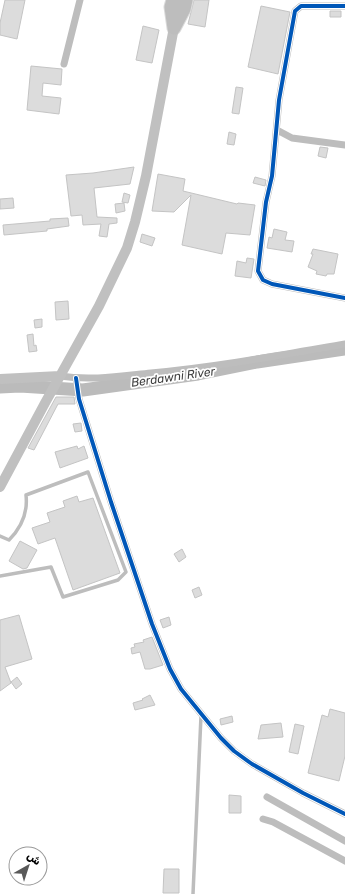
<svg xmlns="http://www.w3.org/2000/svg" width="345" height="894" viewBox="0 0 345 894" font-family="Rubik,Vazirmatn,sans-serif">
	<rect width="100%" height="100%" fill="#fff"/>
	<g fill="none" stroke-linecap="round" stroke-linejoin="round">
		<path stroke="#bbb" stroke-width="13" d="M0,387L20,386L83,390L198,374L257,362L345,349"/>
	</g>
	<path fill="#dcdcdc" stroke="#c4c4c4" d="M5,0H25L17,39L0,35V23Z
		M194,0H209L205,27L188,24Z
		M261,6L290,12L278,74L248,67Z
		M330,11H341V17H330Z
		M143,26L159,30L152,63L136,60Z
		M31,66L62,69L61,85L43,83L42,96L61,98L59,114L27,110Z
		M236,87L243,88L239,114L232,113Z
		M229,132L236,134L234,145L227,144Z
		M320,147L328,148L326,158L318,156Z
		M134,167L130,184L94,188L97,217L117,218V223L109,224L107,237L99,236L101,224L83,225L82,215L71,216L66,175L93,173Z
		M158,174L185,179L183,191L237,204L238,203L255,205L250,235L226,233L222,254L182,245L191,195L174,212L152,211Z
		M255,177L266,180L265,186L253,183Z
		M124,193L130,195L128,203L122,202Z
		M13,198L14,208L0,209V199Z
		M124,203L125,211L116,213L115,204Z
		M68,218L69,226L47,229V231L4,235L3,225L50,221V219Z
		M274,229L287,232L285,240L294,241L292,252L267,248L269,237L272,238Z
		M142,234L155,238L152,246L140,242Z
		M313,249L338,254L334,274H327L326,276L316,274L317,271L308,267L313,254H311Z
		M247,258L254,259L251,278L235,276L237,261L246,263Z
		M68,301L69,319L56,320L55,302Z
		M42,319V327L35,328L34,320Z
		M33,334L34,346L36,345L37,351L29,352L27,335Z
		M56,397H74L75,404H58L34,450L28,448Z
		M81,423L82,431L75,432L73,424Z
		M77,446L78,449L84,446L88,458L60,468L55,452Z
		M77,496L79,502L93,498L120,573L73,590L55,538L38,544L32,528L50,522L47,513L65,507L63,501Z
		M20,541L37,550L27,568L23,569L9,561Z
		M182,549L186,557L179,562L174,554Z
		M199,587L202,595L195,598L192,590Z
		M19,615L32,659L5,667L11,683L0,691V620Z
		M169,617L171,625L163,628L160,620Z
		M152,637L163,665L150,669H145L140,652L132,654L131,648L135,647L134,644L144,642L143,640Z
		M17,677L22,684L16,689L11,682Z
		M150,695L155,705L135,710L133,703L143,700L142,699Z
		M330,709L345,713V756L339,781L308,773L322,715L328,717Z
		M232,716L233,722L221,725L220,719Z
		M281,723L283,737L258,739L261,725Z
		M295,724L304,726L298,754L289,752Z
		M229,795L241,796V813H229Z
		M164,869H179V893H163Z"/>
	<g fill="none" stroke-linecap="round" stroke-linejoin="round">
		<defs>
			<path id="highway" d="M173,0L171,7L174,28
				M174,28L184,9L186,0"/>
		</defs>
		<use href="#highway" stroke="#dbdbdb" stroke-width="15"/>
		<path stroke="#bdbdbd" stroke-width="3.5" d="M0,536L9,540C21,528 28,513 26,495L88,472L126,572L118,580L63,597L51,567L0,576
			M193,894L201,716"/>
		<path stroke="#bdbdbd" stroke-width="7" d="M345,6H301L295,11L279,100L272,176L266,202L258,271L263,280L272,284L345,298
			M64,64L80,0
			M277,130L292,138L345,145
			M60,376C90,381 121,376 151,373C216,367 281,355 345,344
			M76,378L79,399L111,502L152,624L170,669L181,689L221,738L234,751L252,764L303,793L345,814
			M267,797L345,841
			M263,819L273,822L345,861"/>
		<path stroke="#c0c0c0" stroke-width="10" d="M0,379L60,376
			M0,487L45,403L99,306L127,248L135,222L146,176L175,22"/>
		<use href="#highway" stroke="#bdbdbd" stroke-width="13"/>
		<defs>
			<path id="cycleway" d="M345,6H301L295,11L279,100L272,176L266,202L258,271L263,280L272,284L345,298
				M76,378L79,399L111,502L152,624L170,669L181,689L221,738L234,751L252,764L303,793L345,814"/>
		</defs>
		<use href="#cycleway" stroke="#fff" stroke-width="6"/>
		<use href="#cycleway" stroke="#0057b8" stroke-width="4"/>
	</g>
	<g text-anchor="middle" stroke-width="3.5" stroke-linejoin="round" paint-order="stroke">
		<g font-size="12" font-style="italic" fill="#3f3f3f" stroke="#fff">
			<text transform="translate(173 377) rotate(-8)" y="4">Berdawni River</text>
		</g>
	</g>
	<g transform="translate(28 866) rotate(39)"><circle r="19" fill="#ffffff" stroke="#999999"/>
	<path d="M0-3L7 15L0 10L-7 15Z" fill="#595959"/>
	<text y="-6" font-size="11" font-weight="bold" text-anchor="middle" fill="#000000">ش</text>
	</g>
</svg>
